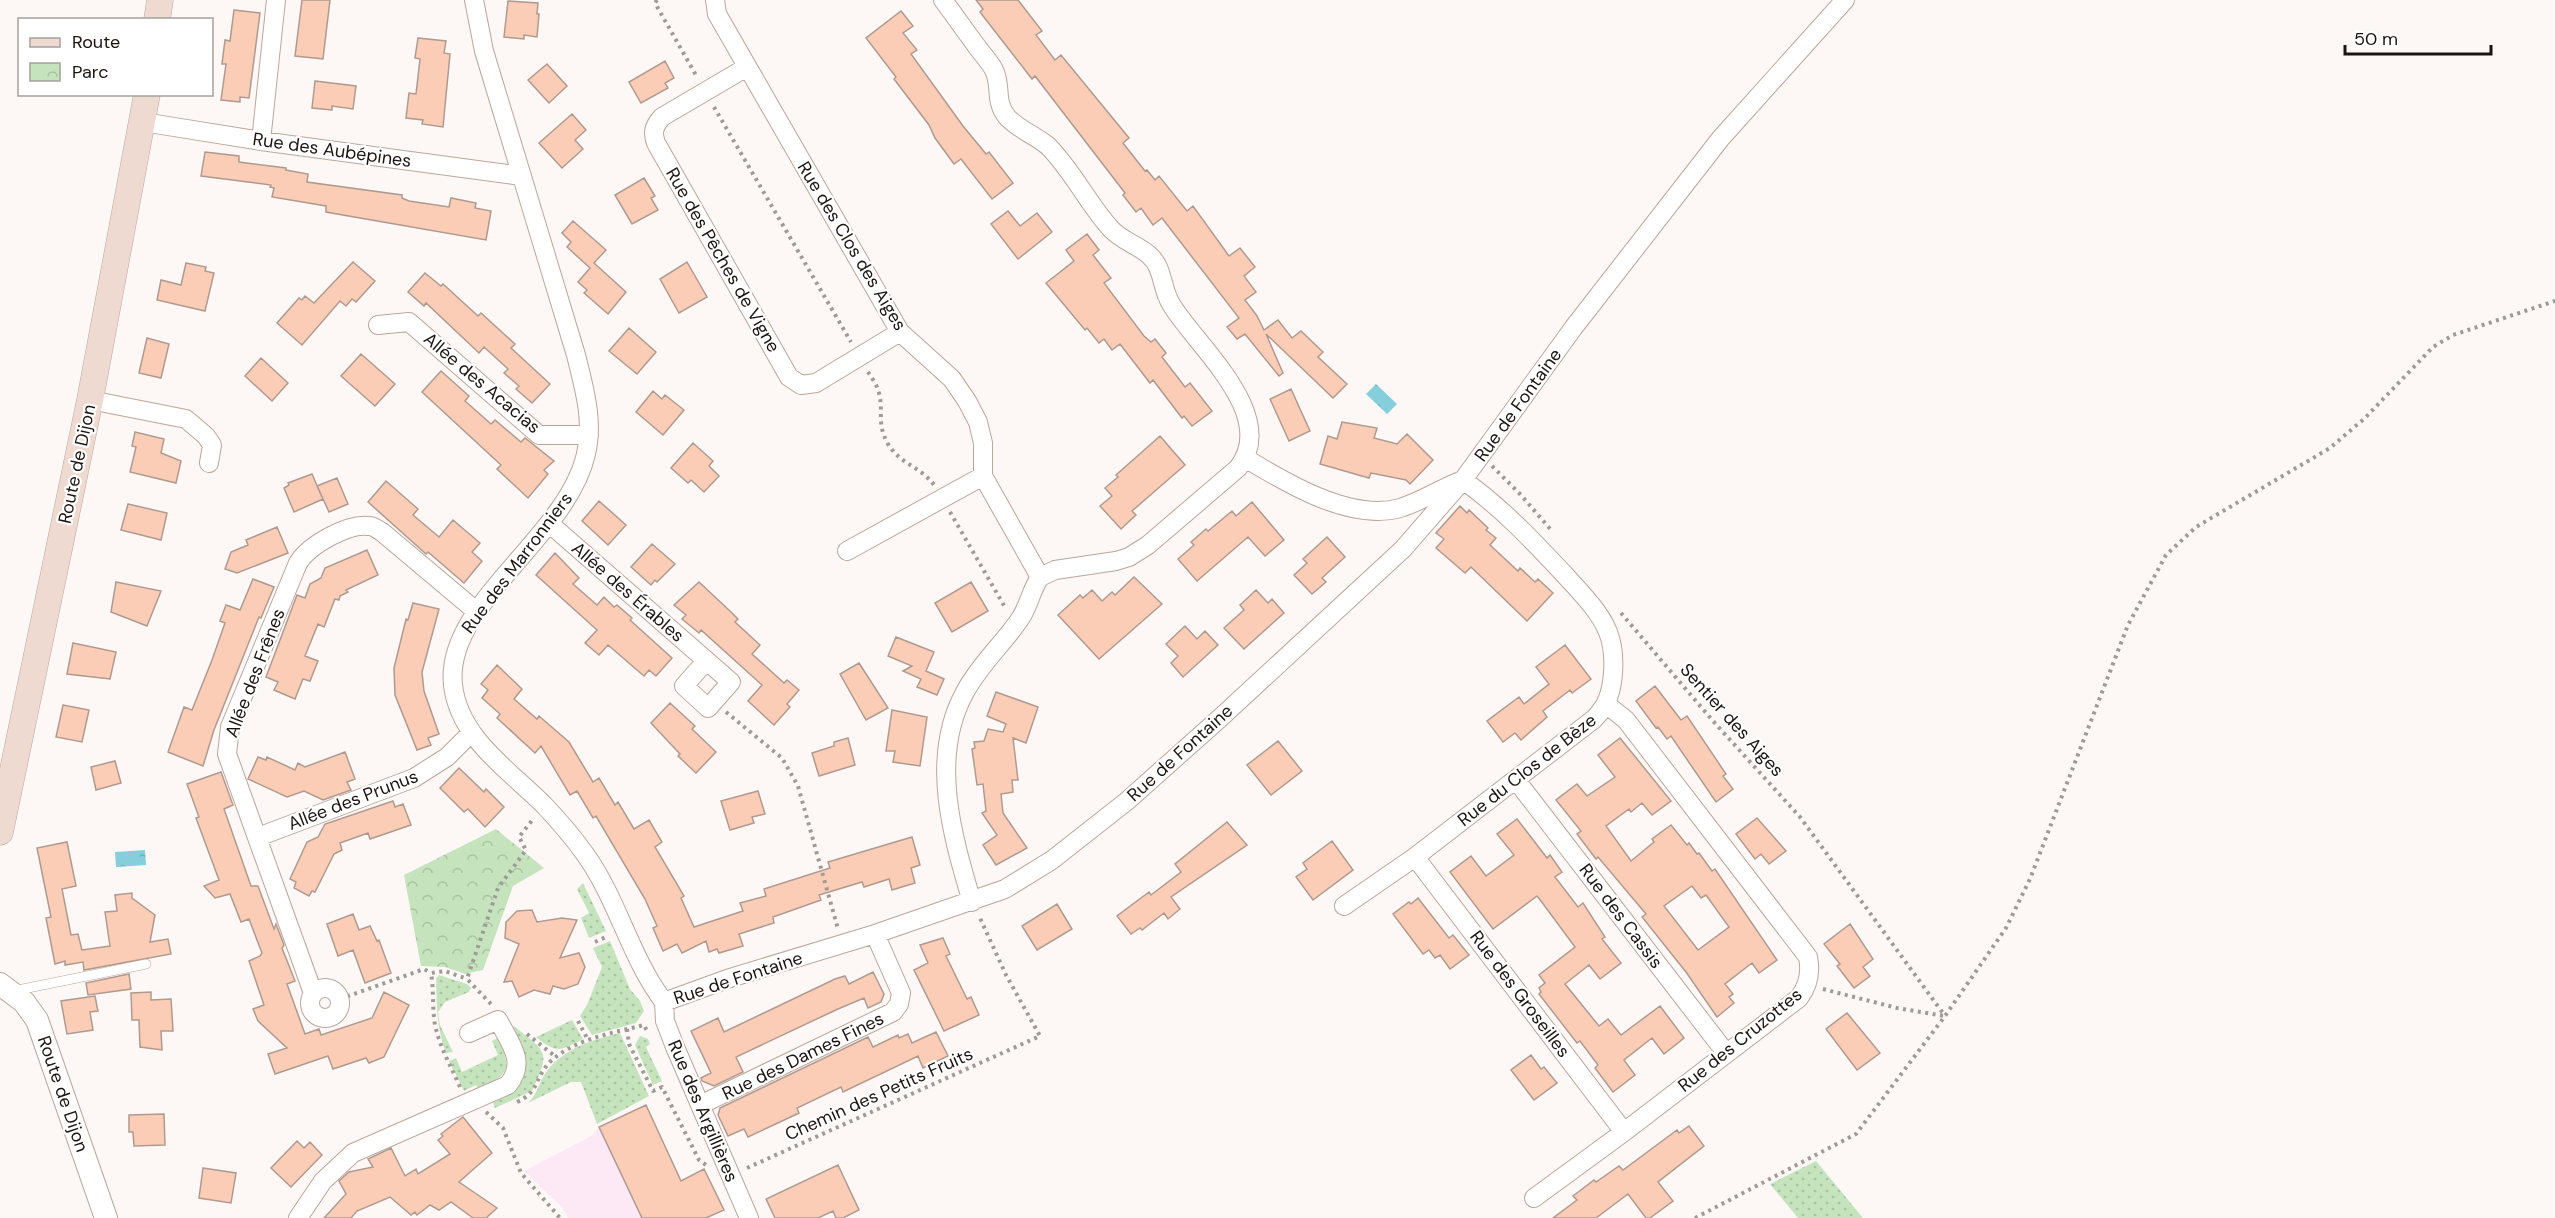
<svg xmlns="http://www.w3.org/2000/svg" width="2555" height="1218" viewBox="0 0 2555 1218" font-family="'DM Sans',sans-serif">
	<defs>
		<pattern id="grass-dots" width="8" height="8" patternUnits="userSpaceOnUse" patternTransform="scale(1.5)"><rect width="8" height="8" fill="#c5e4be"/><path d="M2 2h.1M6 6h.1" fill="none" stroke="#a9c3a2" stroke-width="1.8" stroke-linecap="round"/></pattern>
		<pattern id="park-crowns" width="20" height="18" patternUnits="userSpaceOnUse" patternTransform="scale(1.5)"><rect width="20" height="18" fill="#c5e4be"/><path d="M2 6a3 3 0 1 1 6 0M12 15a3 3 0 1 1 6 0" fill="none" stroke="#a9c3a2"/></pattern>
		<pattern id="water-ripples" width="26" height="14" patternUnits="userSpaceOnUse" patternTransform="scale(1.5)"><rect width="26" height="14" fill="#84cfdb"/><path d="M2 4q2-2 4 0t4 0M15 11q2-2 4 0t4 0" fill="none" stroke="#71b1bb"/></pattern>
	</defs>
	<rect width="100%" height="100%" fill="#fdf8f6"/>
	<path fill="#fde8f6" d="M646,1105L682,1181L696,1218H568L562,1207L524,1171L593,1135L599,1127Z"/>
	<path fill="url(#grass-dots)" d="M583,883L606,931L589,938L581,918L589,913L577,889Z
		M610,941L630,989L640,1001L644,1011L636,1023L592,1035L580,1016L587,1005L602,967L593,948Z
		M439,975L467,984L471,988L469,992L445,1002L438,1012L440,1025L453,1052L446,1053C436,1025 437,1006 436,978Z
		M572,1020L583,1039C560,1051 557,1054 536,1037Z
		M514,1026C547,1053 551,1050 532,1091L495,1108L493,1102C535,1085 530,1061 512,1027Z
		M620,1033L649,1096L597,1124L581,1082H571L528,1103C539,1092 538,1083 547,1071C563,1049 594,1039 620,1033Z
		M640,1036L648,1039L650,1044L646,1047L662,1081L653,1085L635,1045Z
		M498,1038C512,1069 510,1075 478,1089L476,1085L464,1091L449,1061L456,1058L462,1072L498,1055L492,1041Z
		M1816,1161L1863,1218H1798L1770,1184Z"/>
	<path fill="url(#park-crowns)" d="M496,829L544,868L513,886L483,970L465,974L445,967L421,966L404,875Z"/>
	<path fill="url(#water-ripples)" d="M1376,384L1397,404L1387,414L1366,394Z
		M145,850L146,865L116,867L115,852Z"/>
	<path fill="#fccdb6" stroke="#af9a90" stroke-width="1.5" fill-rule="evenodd" d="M302,0H330L323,59L295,56Z
		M976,0H1018L1042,31L1036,35L1055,60L1061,55L1129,138L1123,143L1145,171L1147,170L1155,180L1159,176L1187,211L1193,206L1229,256L1240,248L1255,267L1244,276L1256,292L1245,300L1257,316L1264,330L1278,320L1292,338L1301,331L1323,352L1318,357L1347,384L1333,398L1266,334L1283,373L1279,376L1245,334L1237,339L1227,327L1239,318L1162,218L1153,225L1141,208L1136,212L1123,195L1125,193L1035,76L1032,79L980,12L983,9Z
		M508,1L538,3L537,14H539L537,37L524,35V39L504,37Z
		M234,10L260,13L249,98L240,97V102L221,100L226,64H222L225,40L230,41Z
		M901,11L913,26L903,33L917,50L911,54L963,126L986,154L989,152L1013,183L992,199L961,159L954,164L935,138L929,125L894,79L896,77L866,38Z
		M418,38L446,41L444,53L450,54L443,127L422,124L423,120L406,118L409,93L416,94L420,59L415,58Z
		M665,61L674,78L665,83L668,88L641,103L629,82Z
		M547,64L567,86L549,103L528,80Z
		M315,81L356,86L353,109L332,106V110L312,108Z
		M572,114L586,130L575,140L583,149L562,168L539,143Z
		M205,152L239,156V162L286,168V170L308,174L307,182L402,195V198L409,201L449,207L451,198L476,203L475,208L491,211L486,240L326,212V206L272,197L274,188L270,187L271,185L201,176Z
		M644,178L655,196L651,198L658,210L632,224L615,195Z
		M1008,211L1020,226L1037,213L1052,232L1018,259L991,224Z
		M573,221L606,250L594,263L626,292L608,314L584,293L587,290L578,282L590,268L567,247L571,242L562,233Z
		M1087,234L1099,250L1093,255L1111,278L1104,283L1144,336L1151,342L1155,339L1166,353L1162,357L1185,387L1190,383L1212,411L1192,426L1184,416L1182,418L1153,380L1150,383L1120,344L1112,350L1104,339L1099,343L1087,328L1085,330L1046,283L1074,261L1066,250Z
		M353,262L375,281L356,302L352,299L346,306L340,301L302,345L277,323L299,298L302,300L305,296L314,303Z
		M687,262L707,297L679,313L660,279Z
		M186,263L206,267L205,271L214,273L205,311L157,300L161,280L181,285Z
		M425,273L441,286L443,284L478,316L481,313L515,344L511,348L550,384L532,403L516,389L519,386L504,373L508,369L484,347L479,353L426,303L424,306L408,292Z
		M629,328L656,352L637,374L609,351Z
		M147,338L169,344L161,378L139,373Z
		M361,354L395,384L375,406L341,376Z
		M261,358L288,383L272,401L245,376Z
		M441,371L469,396L465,401L491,424L495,420L521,442L525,438L554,461L544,470L548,474L528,498L497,469L501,465L422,392Z
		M1291,389L1310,431L1289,441L1270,399Z
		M653,391L662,399L665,395L684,410L663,435L636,412Z
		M1342,422L1377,428L1374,438L1397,444L1407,434L1433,460L1410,484L1406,480L1371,473L1369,478L1320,464L1328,436L1337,439Z
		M135,432L164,439L161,453L181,461L176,483L130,472L136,447L132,446Z
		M1160,436L1185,465L1132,511L1136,515L1121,529L1100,506L1112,496L1105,488L1118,477L1116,475Z
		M693,443L713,461L709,466L719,476L704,492L691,480L688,483L671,468Z
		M312,474L323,499L294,512L284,488L289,485L288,483Z
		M337,478L348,504L329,512L317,486Z
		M386,481L418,509L413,515L439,537L453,520L480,543L472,552L482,561L464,583L428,552L426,554L368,502Z
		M599,501L626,525L608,545L582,521Z
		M1252,502L1284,540L1265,556L1248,537L1197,581L1178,559L1194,545L1191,542L1206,529L1208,531L1232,511L1236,516Z
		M128,504L167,513L161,540L121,530Z
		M1460,506L1467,513L1469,510L1488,528L1486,530L1496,538L1490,545L1518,571L1520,568L1535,582L1538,579L1553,593L1527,621L1471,567L1465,573L1436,548L1444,539L1436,533Z
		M277,527L288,553L237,573L225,569L231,552L248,545L246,540Z
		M1327,537L1345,557L1322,578L1326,582L1312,594L1294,575L1307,563L1303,559Z
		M652,544L675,564L657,582L655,580L651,585L631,567Z
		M367,550L378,575L346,590L348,592L340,596L339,600L335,599L324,627L318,624L305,656L318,661L310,681L303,679L295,699L274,690L278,682L266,677L297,595L305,598L310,584L321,578L325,568Z
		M555,553L579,578L573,584L597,605L604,597L614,607L617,605L632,618L630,620L672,658L656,676L649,670L644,676L608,645L599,655L585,643L597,630L536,575Z
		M1134,577L1162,604L1099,659L1058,615L1080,595L1083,598L1092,590L1102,601L1112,592L1115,595Z
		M253,579L274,587L261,618L259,617L214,730L203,766L168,752L184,707L192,710L212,660L225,623L220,621L226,605L240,610Z
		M116,582L161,591L147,626L111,612Z
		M699,582L731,612L738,619L735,622L760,645L752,654L784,683L787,680L799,690L787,704L790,707L774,725L748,701L762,685L701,630L699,633L682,619L686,615L674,605Z
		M971,582L988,611L952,632L935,603Z
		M1256,590L1268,603L1272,599L1284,613L1244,649L1224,628L1244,610L1240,605Z
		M413,603L439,609L422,672L424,691L439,734L428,738L431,745L417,750L395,695L394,668L406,619L408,620Z
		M1185,626L1197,639L1205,631L1218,645L1183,677L1171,663L1178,656L1166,644Z
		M896,637L934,652L926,671L944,679L937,695L917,687L921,679L903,671L912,666L888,656Z
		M73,643L116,652L110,679L67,674Z
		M1565,645L1591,679L1572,693L1570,690L1543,711L1547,717L1521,740L1515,733L1503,742L1487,721L1519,697L1524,704L1549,684L1536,667Z
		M859,663L888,708L866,720L840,674Z
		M497,665L522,689L514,699L537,719L539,716L569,742L593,782L599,778L615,805L618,802L634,829L649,820L662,842L655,847L684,896L681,898L694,927L743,911L740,903L766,896L764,889L830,868L828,862L912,837L920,865L911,868L915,883L892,890L889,879L864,887L862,882L819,895L821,900L773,917L774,923L739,934L743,946L719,953L717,949L709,952L706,941L682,953L677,944L663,951L653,928L657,926L645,899L596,816L593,818L577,791L570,795L541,746L535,753L497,718L500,714L482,698L488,690L481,684Z
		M1655,686L1681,720L1687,716L1726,774L1723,776L1733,789L1716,802L1671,736L1667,739L1658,727L1656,728L1636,701Z
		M996,692L1038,707L1026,743L1013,738L1018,780H1012L1013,792L1001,794L1003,813L1027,848L996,865L983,845L997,835L982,813L986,811L983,784L977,785L972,749L975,748L974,742L984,741L988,729L1003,732L1006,724L987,716Z
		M670,703L695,726L692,729L716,752L696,773L678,756L680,754L651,723Z
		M63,705L89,710L82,742L56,737Z
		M892,710L927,717L920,766L893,762L895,751H886Z
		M848,738L855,765L819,776L812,753L834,746V742Z
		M1620,738L1671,801L1652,815L1642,803L1631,812L1629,809L1606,826L1631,861L1654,842L1652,839L1671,825L1687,845L1689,843L1697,854L1699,853L1712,871L1715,869L1777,960L1759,973L1752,963L1725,984L1733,994L1729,997L1734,1003L1717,1017L1686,972L1642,917L1646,914L1598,857L1596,859L1577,834L1581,831L1556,800L1577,784L1587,796L1615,777L1598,755ZM1692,886L1701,898L1706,895L1729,927L1698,950L1664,906Z
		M1278,741L1302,771L1271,795L1247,765Z
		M345,752L355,779L347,782L351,790L323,800L304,791L287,797L248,779L258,757L266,760L267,757L295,770L298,763L305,767Z
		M115,761L121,783L96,790L91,767Z
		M459,768L484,792L486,789L504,807L485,827L468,809L464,812L440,788Z
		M221,772L233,805L224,809L251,886H258L274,929L276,924L284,945L282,948L295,981L287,984L305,1034L319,1029L321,1035L372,1018L384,992L409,1005L384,1057L369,1063L366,1058L333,1069L328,1056L275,1074L268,1054L287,1048L258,1021L253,1009L264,1005L249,961L260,956L262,953L249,919L241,922L230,894L215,898L204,886L219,880L196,818L199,817L187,784Z
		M758,791L765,814L752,817L754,823L730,830L721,801Z
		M393,801L395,807L403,804L411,825L370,839L368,833L340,843L342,850L334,854L315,892L312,891L309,896L294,888L296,882L290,879L307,842L318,837L325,824Z
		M1757,818L1786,851L1769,864L1761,854L1755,859L1736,834Z
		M1517,819L1547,858L1550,855L1562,872L1555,877L1578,907L1583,903L1605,937L1602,939L1621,963L1600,979L1589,965L1565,984L1599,1026L1608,1019L1621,1035L1660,1006L1684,1038L1664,1054L1652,1038L1624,1060L1635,1075L1613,1092L1595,1068L1598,1065L1580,1041L1577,1043L1539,994L1541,992L1539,988L1545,983L1539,975L1575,947L1541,901L1537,896L1493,929L1450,872L1471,856L1486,876L1514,855L1497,834Z
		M1227,822L1247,845L1171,897L1180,909L1168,919L1164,913L1142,930L1140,928L1131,934L1117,916L1149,892L1151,895L1181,872L1175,864Z
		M1332,841L1353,870L1313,900L1296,877L1307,869L1303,863Z
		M67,842L76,886L62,889L71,935L78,934L82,950L110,946L105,912L117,911L115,895L132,893V898L155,915L150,942L168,939L171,954L84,970L83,962L65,965V961L55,964L46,918L51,917L37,848Z
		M1418,898L1449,938L1453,935L1469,955L1450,969L1440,955L1435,958L1429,950L1423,954L1393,914L1409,902L1411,904Z
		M1057,904L1072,929L1037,950L1022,926Z
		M532,910L537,922L562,918L577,920L560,958L579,953L585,967L578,984L564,989L553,986L550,994L534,990L519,997L512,981L504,982L519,944L505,938L506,922L517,911Z
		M353,914L359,930L370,926L377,941L379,940L391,973L365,983L353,950L338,956L327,924Z
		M1850,924L1873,959L1863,967L1870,976L1854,988L1837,966L1840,964L1824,944Z
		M943,938L950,954L946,956L967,999L971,997L979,1015L944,1031L914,970L928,963L920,945Z
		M873,972L884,994L881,1002L868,1008L864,998L838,1009L736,1057L743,1072L714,1086L702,1081L701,1078L711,1073L691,1031L718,1018L724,1032L835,979L845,976L849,984Z
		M129,974L131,989L88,995L86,983Z
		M151,992V1000L171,999L173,1031H161L162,1050L140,1047L139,1020H132L131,993Z
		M95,996L98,1011L90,1012L93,1030L67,1034L61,1001Z
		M1847,1013L1880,1053L1857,1070L1826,1029Z
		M936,1032L948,1056L923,1068L918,1056L843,1092L841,1087L797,1108L799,1113L748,1137L744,1129L728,1136L718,1115L720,1108L868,1037L873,1047L898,1035L899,1038L908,1034L912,1043Z
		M1531,1055L1541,1069L1544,1067L1557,1083L1534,1100L1511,1070Z
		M646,1105L681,1181L704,1169L724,1210L706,1218H642L599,1127Z
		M164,1114L165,1145L134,1146L133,1132H129V1115Z
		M463,1117L492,1153L459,1182L497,1208L486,1218H473L451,1202L439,1210L430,1205L417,1215L415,1212L411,1215L390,1197L357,1211L351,1218H324L346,1194L339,1181L349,1172L373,1167L368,1159L391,1148L405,1176L416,1169L418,1174L450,1154L438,1140L443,1136L441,1134Z
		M1689,1126L1704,1146L1658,1182L1673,1201L1650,1218H1646L1628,1194L1596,1218H1553L1577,1200L1573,1196L1594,1180L1596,1182L1619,1166L1623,1170L1677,1130L1679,1133Z
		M297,1141L304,1148L310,1142L322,1155L291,1187L271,1168Z
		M838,1165L859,1210L843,1218H836L833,1211L818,1218H775L766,1199Z
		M203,1168L236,1173L231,1203L199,1198Z"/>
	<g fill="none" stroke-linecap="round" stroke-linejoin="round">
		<defs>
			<path id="service" d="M13,991L146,964"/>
			<path id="minor" d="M474,0L484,51L576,355C584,388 594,420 586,454C567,538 444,604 453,685C459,738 509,770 544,805C559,821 573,837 585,854C618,900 630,957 664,1002
				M715,0L717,14L900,332L952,379L967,401L978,422L983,443V476L1040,577
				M943,0C955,16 966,32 978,48C983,55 990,62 994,70C1002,86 994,101 1007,117C1019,130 1035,135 1048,146C1073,171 1088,204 1111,229C1122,241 1138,245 1149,255C1164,268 1161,288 1171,304C1196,346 1280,415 1238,468L1148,545L1129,557L1116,561L1055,570L1040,577
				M747,67L662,117C654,126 652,132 656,143L789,377L801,385L816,383L900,332
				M143,122L261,141L522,176
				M261,141L276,0
				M378,325L409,322L539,435H589
				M90,400L186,419L206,436L212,445L209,463
				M1245,458C1286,483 1351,522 1400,508C1418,503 1444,487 1463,480C1501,507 1532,540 1564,574C1580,592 1599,610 1608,632C1616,652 1615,686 1605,705C1602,710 1598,715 1594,719L1415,857L1344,906
				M550,524L731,682L708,708L684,686L706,661
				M847,551L983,476
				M1516,780L1726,1053
				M258,837L414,778L447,757L471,733
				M1415,857L1624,1132
				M972,902C952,835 929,757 965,692C980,664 1003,644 1020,619C1029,606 1031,590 1040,577
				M310 1003a15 15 0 1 1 30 0a15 15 0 1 1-30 0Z
				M313,993L227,754L230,727L298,563C309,545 348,523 369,526C374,526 378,530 382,532L476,611
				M664,1002L730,978L875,934L1005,889L1052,860L1127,801L1219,719L1403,549L1463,480L1574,327L1721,138L1845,0
				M664,1002L665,1021L675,1047L749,1218
				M700,1105L893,1012L899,1004L901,993L875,934
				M1534,1198L1624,1132L1799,998C1809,985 1811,972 1808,957L1626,720L1606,704
				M298,1218L323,1181L353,1153L508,1085C527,1062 510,1043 498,1020L469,1033"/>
			<path id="tertiary" d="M0,984L24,1002L37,1020L106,1218"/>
			<path id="secondary" d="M157,20L160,0
				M0,832L90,400L147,94"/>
		</defs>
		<use href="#service" stroke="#bba69b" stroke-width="10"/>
		<use href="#minor" stroke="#bba69b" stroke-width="20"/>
		<use href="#tertiary" stroke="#bba69b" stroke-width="24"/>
		<use href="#secondary" stroke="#bba69b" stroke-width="27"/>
		<path stroke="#a09a97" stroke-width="4" stroke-dasharray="3 4.5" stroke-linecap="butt" d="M657,0L655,3L697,77
			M714,107L851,342
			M868,372C872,378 877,385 879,393C884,412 876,423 888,444C900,464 921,467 934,485
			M1492,466L1520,494L1552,531
			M950,512L1006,609
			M1621,613L1713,721L1800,817L1945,1016
			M726,712L782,758L798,786L838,929
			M595,942L608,936
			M1823,989L1897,1008L1944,1016
			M340,999L424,969L431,973
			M491,1004L467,979L498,888L526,850L519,837L534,818
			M578,1021L588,1040
			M627,1029L629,1044L653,1091L662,1087L699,1160L706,1165
			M527,1034L556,1057
			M460,1087C451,1066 440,1048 435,1025C432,1007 434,990 431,973L445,971L467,979
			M517,1102C540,1092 535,1075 552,1060C578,1038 613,1033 644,1025L647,1031
			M486,1112L503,1128L521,1173L560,1218
			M747,1168L1040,1036L1006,975L980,918
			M1695,1218L1856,1134L1945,1016L2006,928L2030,879L2128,625L2166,555L2196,527L2330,448L2365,418L2433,347L2453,335L2555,301"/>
		<use href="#service" stroke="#fff" stroke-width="9"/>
		<use href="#minor" stroke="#fff" stroke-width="18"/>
		<use href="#tertiary" stroke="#fff" stroke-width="22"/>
		<use href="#secondary" stroke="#efdad2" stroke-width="26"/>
	</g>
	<g text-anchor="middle" stroke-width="4.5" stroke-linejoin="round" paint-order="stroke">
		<g font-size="18" fill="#1b1410" stroke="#fff">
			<text transform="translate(332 150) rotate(8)" y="6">Rue des Aubépines</text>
			<text transform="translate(852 246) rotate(59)" y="6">Rue des Clos des Aiges</text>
			<text transform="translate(723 260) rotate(60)" y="6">Rue des Pêches de Vigne</text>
			<text transform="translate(482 383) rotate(40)" y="6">Allée des Acacias</text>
			<text transform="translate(1518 405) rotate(-54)" y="6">Rue de Fontaine</text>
			<text transform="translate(77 464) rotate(-78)" y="6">Route de Dijon</text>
			<text transform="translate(517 563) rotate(-53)" y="6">Rue des Marronniers</text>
			<text transform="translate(628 592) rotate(41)" y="6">Allée des Érables</text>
			<text transform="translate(255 673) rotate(-69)" y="6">Allée des Frênes</text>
			<text transform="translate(1732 720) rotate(48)" y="6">Sentier des Aiges</text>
			<text transform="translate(1180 753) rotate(-42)" y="6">Rue de Fontaine</text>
			<text transform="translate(1527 770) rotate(-38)" y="6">Rue du Clos de Bèze</text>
			<text transform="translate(353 800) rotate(-21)" y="6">Allée des Prunus</text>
			<text transform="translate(1621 916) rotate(53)" y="6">Rue des Cassis</text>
			<text transform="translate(738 978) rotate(-18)" y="6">Rue de Fontaine</text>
			<text transform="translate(1520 994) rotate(53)" y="6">Rue des Groseilles</text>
			<text transform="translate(1740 1040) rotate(-39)" y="6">Rue des Cruzottes</text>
			<text transform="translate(803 1056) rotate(-26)" y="6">Rue des Dames Fines</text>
			<text transform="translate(63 1094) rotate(71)" y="6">Route de Dijon</text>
			<text transform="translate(879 1094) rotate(-24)" y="6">Chemin des Petits Fruits</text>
			<text transform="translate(703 1111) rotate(67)" y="6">Rue des Argillières</text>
		</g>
	</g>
	<rect x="18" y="18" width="195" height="78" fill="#ffffff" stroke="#a4a19f" stroke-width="1.5"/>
	<rect x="30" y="38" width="30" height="9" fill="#efdad2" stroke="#a4a19f" stroke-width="1.5"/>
	<text x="72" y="48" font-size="18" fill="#1b1410">Route</text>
	<rect x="30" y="63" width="30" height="18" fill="url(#park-crowns)" stroke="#a4a19f" stroke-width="1.5"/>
	<text x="72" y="78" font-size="18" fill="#1b1410">Parc</text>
	<path d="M2345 45v9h146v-9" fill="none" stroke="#1b1410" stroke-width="3"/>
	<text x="2354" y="45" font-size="18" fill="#1b1410" stroke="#ffffff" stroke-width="4.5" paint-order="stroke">50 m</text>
</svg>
